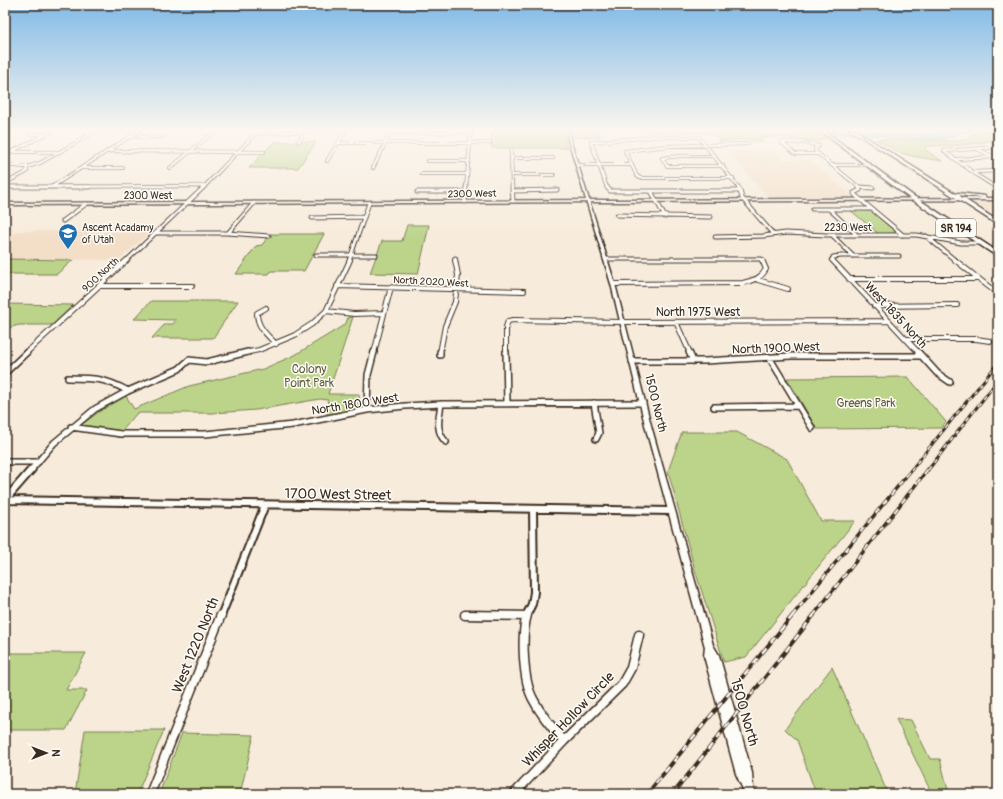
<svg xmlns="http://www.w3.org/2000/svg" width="1003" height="799" viewBox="0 0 1003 799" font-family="Pangolin,sans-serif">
	<rect width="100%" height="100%" fill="#f7ebdb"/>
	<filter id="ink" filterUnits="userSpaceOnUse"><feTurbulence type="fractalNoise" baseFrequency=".025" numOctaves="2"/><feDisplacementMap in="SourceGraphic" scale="8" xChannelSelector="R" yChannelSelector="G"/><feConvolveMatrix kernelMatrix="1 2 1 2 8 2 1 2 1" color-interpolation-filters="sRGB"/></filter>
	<g filter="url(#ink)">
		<path fill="#f3dfc8" d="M727,151H774L784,160H809L854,197H768Z
			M998,200V212H988L973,202Z
			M18,231L150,232L119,260L5,259V240Z"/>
		<path fill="#bbd48a" stroke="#7b7f54" d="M491,129H562L567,148H492Z
			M569,129H597L600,137H572Z
			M650,129H765L799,133L824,134L830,138H824L819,141L782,137H759L763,142L748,139L720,141L715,135L701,132H654Z
			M984,130L998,135V140L963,145L928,146L924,149L942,161L911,156L898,152L876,139L953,141L967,138L970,135Z
			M274,142H316L298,168H249Z
			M850,210L871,211L897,233L879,234Z
			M407,225H429L418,274L370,273L382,241H402Z
			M270,234H324L304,271H271L269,274H236L256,246L262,245Z
			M5,259L73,260L57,274H5Z
			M151,301H238L213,338H152L165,324H173L176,320L134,319Z
			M5,304L73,305L52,325H19L5,329Z
			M348,317H353L328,394H359L360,408L327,416L328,400L320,399L256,410L213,413H137L122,431L80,426L100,411L126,396L134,409L189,386L263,369L295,355L341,327L346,323Z
			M908,377L946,422L941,428L817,429L787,378Z
			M682,432H737L787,459L821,521H855L746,657L724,662L695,570L668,471Z
			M5,653H86L66,690H87L66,730H5Z
			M832,667L888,794H816L797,740L785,729Z
			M896,719L911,720L930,759H940L949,794H932Z
			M85,730H164L137,794H75Z
			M182,733L254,735L240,794H159Z"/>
		<path fill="#86c3e6" stroke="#688696" d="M784,129L866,131L923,135L933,134L947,129H977L960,133L944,139H926L871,135L814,133Z"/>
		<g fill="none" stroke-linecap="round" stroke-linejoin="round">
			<defs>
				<path id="minor-far5" d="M648,129L654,137
					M89,131L129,129
					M29,134H44
					M132,137H163
					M298,142L302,137L300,132
					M781,142L806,143L819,146L815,148L816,152L860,188
					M781,142L795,154H818
					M338,143H490
					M979,150L995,157
					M108,151L264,152
					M511,151L512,188
					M944,151L978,176L997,188
					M944,151L998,147
					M11,152L56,129
					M12,152H58
					M715,156H679L662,158L667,166H723
					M511,158H553
					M956,159L995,157
					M327,161L344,133L343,129
					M428,161H469
					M5,165L27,167L40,163L89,135V131
					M577,165H632
					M832,165H868
					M82,168H123
					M170,168L218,129
					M373,168L386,142L388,133L471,132L466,188
					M973,172L998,171
					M421,174H467
					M513,175H554
					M733,178H640L637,176L625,151L668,146L748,144
					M5,183L25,173L27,171V167
					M53,186L142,129
					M5,187L204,186
					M860,187L867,188
					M203,188L255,134L347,129
					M607,188L591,142L654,137H699L739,188"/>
				<path id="minor-far4" d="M5,187H90
					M512,187L513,201
					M607,187L610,191H740
					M738,187L740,191
					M859,187L860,190L854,193L855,195L903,235
					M860,187L873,188
					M996,187L998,188
					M512,191L557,190
					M651,191L665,217
					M740,191L742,198L773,234
					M417,192H466
					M465,202L466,187
					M812,209H871
					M829,209L857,235
					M617,215L711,217
					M312,218L364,217
					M63,221L86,204
					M155,233H228L269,236
					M228,233L254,203
					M832,235L853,256
					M926,236L956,261
					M715,237L763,236L786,233L826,235H917L961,243H980
					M316,255H376
					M455,258L456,261
					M605,259H761L762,261
					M126,261L204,187
					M349,261L369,203
					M833,261V257L841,256H899"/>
				<path id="minor-far3" d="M832,260L919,353
					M955,260L998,294
					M849,279H979
					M758,280L788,289
					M613,284L743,283C753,280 761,279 766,269L762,260
					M99,286H192
					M337,286L524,291
					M874,306L957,305
					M266,308L257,313C257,327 267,335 276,344
					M326,311L354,314L383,313
					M676,322L690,353
					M905,339H976L990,341
					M26,353L127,260
					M244,353L259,350L295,335L312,324L326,311L350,260
					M374,353L391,287
					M440,353L445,326L455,302L458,275L455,260
					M506,353V327L508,321L513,320L622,322L889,321"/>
				<path id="minor-far2" d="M506,352L507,403
					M689,352L693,361
					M918,352L937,373L950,382
					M440,355V352
					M769,357L812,428
					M632,361H705L791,356H920
					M5,373L27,352
					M68,378C94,378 105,378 128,391
					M594,403L599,433L596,439
					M441,404C439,418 435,431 446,442
					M714,407L798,406
					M367,410L368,375L374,352
					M71,427L121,434H205L293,425L367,410L405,406L441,404L643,403
					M5,462H38
					M31,470L54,443L95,409L128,391L179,369L189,360L207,362L248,352"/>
				<path id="minor-far1" d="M5,500L671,511
					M5,500L32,469
					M465,615L511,616
					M221,616L265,505
					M526,616L532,604L534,592L533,509"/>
				<path id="minor" d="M465,615L526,616
					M527,615C521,635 523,681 533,699C541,715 552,728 564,741
					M150,794L221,615
					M514,794L564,741L622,684L631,668L639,635"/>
				<path id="tertiary" d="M565,129H567L615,284L652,429L713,645L719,655L752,773L753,788L755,794H745L736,774L704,656L705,647L646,429L611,284Z"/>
				<path id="secondary" d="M998,198V200L5,205V203Z"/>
				<path id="trunk" d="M818,129H822L912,195L998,252V257L908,197Z
					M849,129H853L956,194L958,193L985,196V198H983L958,195L998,221V225Z"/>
			</defs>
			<use href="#minor-far5" stroke="#3b2a1e" stroke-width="4"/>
			<use href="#minor-far4" stroke="#3b2a1e" stroke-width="5"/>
			<use href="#minor-far3" stroke="#3b2a1e" stroke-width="6"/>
			<use href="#minor-far2" stroke="#3b2a1e" stroke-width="8"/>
			<use href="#minor-far1" stroke="#3b2a1e" stroke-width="10"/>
			<use href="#minor" stroke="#3b2a1e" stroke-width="11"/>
			<use href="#tertiary" stroke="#3b2a1e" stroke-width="3"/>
			<use href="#secondary" stroke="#3b2a1e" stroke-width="3"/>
			<use href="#trunk" stroke="#3b2a1e" stroke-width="3"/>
			<use href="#minor-far5" stroke="#fdfcf7" stroke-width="2.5"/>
			<use href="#minor-far4" stroke="#fdfcf7" stroke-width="3"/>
			<use href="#minor-far3" stroke="#fdfcf7" stroke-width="4"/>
			<use href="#minor-far2" stroke="#fdfcf7" stroke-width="5"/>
			<use href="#minor-far1" stroke="#fdfcf7" stroke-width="6"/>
			<use href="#minor" stroke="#fdfcf7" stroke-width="8"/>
			<use href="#tertiary" fill="#fdfcf7" fill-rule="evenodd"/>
			<use href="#secondary" fill="#fdfcf7" fill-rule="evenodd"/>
			<use href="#trunk" fill="#fdfcf7" fill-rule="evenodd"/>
			<defs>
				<path id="rail-far2" d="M911,470L998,363
					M928,470L998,380"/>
				<path id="rail-far1" d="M792,616L912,469
					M813,616L928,469"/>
				<path id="rail" d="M647,794L793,615
					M673,794L814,615"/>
			</defs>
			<use href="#rail-far2" stroke="#3b2a1e" stroke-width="3"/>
			<use href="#rail-far1" stroke="#3b2a1e" stroke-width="3.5"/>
			<use href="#rail" stroke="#3b2a1e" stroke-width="4"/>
			<use href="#rail-far2" stroke="#fdfcf7" stroke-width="1.5" stroke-dasharray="4.5" stroke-linecap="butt"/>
			<use href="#rail-far1" stroke="#fdfcf7" stroke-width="2" stroke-dasharray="6" stroke-linecap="butt"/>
			<use href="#rail" stroke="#fdfcf7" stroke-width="2.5" stroke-dasharray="7" stroke-linecap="butt"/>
		</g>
	</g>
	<linearGradient id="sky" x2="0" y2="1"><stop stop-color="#81bae7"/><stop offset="0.54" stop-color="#fbf6ef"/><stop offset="1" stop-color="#fbf6ef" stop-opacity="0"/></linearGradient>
	<rect width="1003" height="240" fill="url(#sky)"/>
	<defs>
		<symbol id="school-pin" viewBox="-11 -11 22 30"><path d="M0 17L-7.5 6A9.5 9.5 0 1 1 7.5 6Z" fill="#1f6fb2" stroke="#fdfcf7"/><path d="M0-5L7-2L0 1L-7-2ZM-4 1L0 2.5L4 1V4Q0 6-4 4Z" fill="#fff"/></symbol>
	</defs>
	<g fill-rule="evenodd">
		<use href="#school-pin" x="57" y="222" width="22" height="30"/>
	</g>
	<g text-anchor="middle" stroke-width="3" stroke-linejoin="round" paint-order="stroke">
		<g font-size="10" fill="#3b2a1e" stroke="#fdfcf7">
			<text transform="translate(472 193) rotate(-1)" y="4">2300 West</text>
			<text x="148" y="199">2300 West</text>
			<text x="848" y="231">2230 West</text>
			<text transform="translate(100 274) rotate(-43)" y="4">900 North</text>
			<text transform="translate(431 281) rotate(3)" y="4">North 2020 West</text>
		</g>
		<g font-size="10" fill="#3b2a1e" stroke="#fdfcf7" text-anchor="start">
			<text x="82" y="231">Ascent Acadamy<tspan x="82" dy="12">of Utah</tspan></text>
		</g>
		<rect fill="#fdfcf7" stroke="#75695f" stroke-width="1" x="936" y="219" width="40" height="18" rx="3"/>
		<g font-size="11" font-weight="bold" fill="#3b2a1e">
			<text x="956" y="232">SR 194</text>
		</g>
		<g font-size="12" fill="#3b2a1e" stroke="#fdfcf7">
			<text x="698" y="316">North 1975 West</text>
			<text transform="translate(896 315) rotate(47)" y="4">West 1835 North</text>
			<text transform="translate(776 348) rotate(-2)" y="4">North 1900 West</text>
			<text transform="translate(656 403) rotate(76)" y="4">1500 North</text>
			<text transform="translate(355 404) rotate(-9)" y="4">North 1800 West</text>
		</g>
		<g font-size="12" fill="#615d3e" stroke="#fdfcf7">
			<text x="309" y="373">Colony<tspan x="309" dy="14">Point Park</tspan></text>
			<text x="866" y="407">Greens Park</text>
		</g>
		<g font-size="14" fill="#3b2a1e" stroke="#fdfcf7">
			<text transform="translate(338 494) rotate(1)" y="5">1700 West Street</text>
			<text transform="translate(195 645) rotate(-68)" y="5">West 1220 North</text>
			<text transform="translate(745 712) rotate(74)" y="5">1500 North</text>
			<text transform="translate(568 719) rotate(-46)" y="5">Whisper Hollow Circle</text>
		</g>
	</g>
	<rect width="1003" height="799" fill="none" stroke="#fdfcf7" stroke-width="20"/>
	<rect x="10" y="10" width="983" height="779" fill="none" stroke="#3b2a1e" stroke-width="1.5" filter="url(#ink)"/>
	<g transform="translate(46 753) rotate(90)" stroke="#fdfcf7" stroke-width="3" paint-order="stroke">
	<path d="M0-3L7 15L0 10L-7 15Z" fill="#3b2a1e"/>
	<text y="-6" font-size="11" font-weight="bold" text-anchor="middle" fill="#3b2a1e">N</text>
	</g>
</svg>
